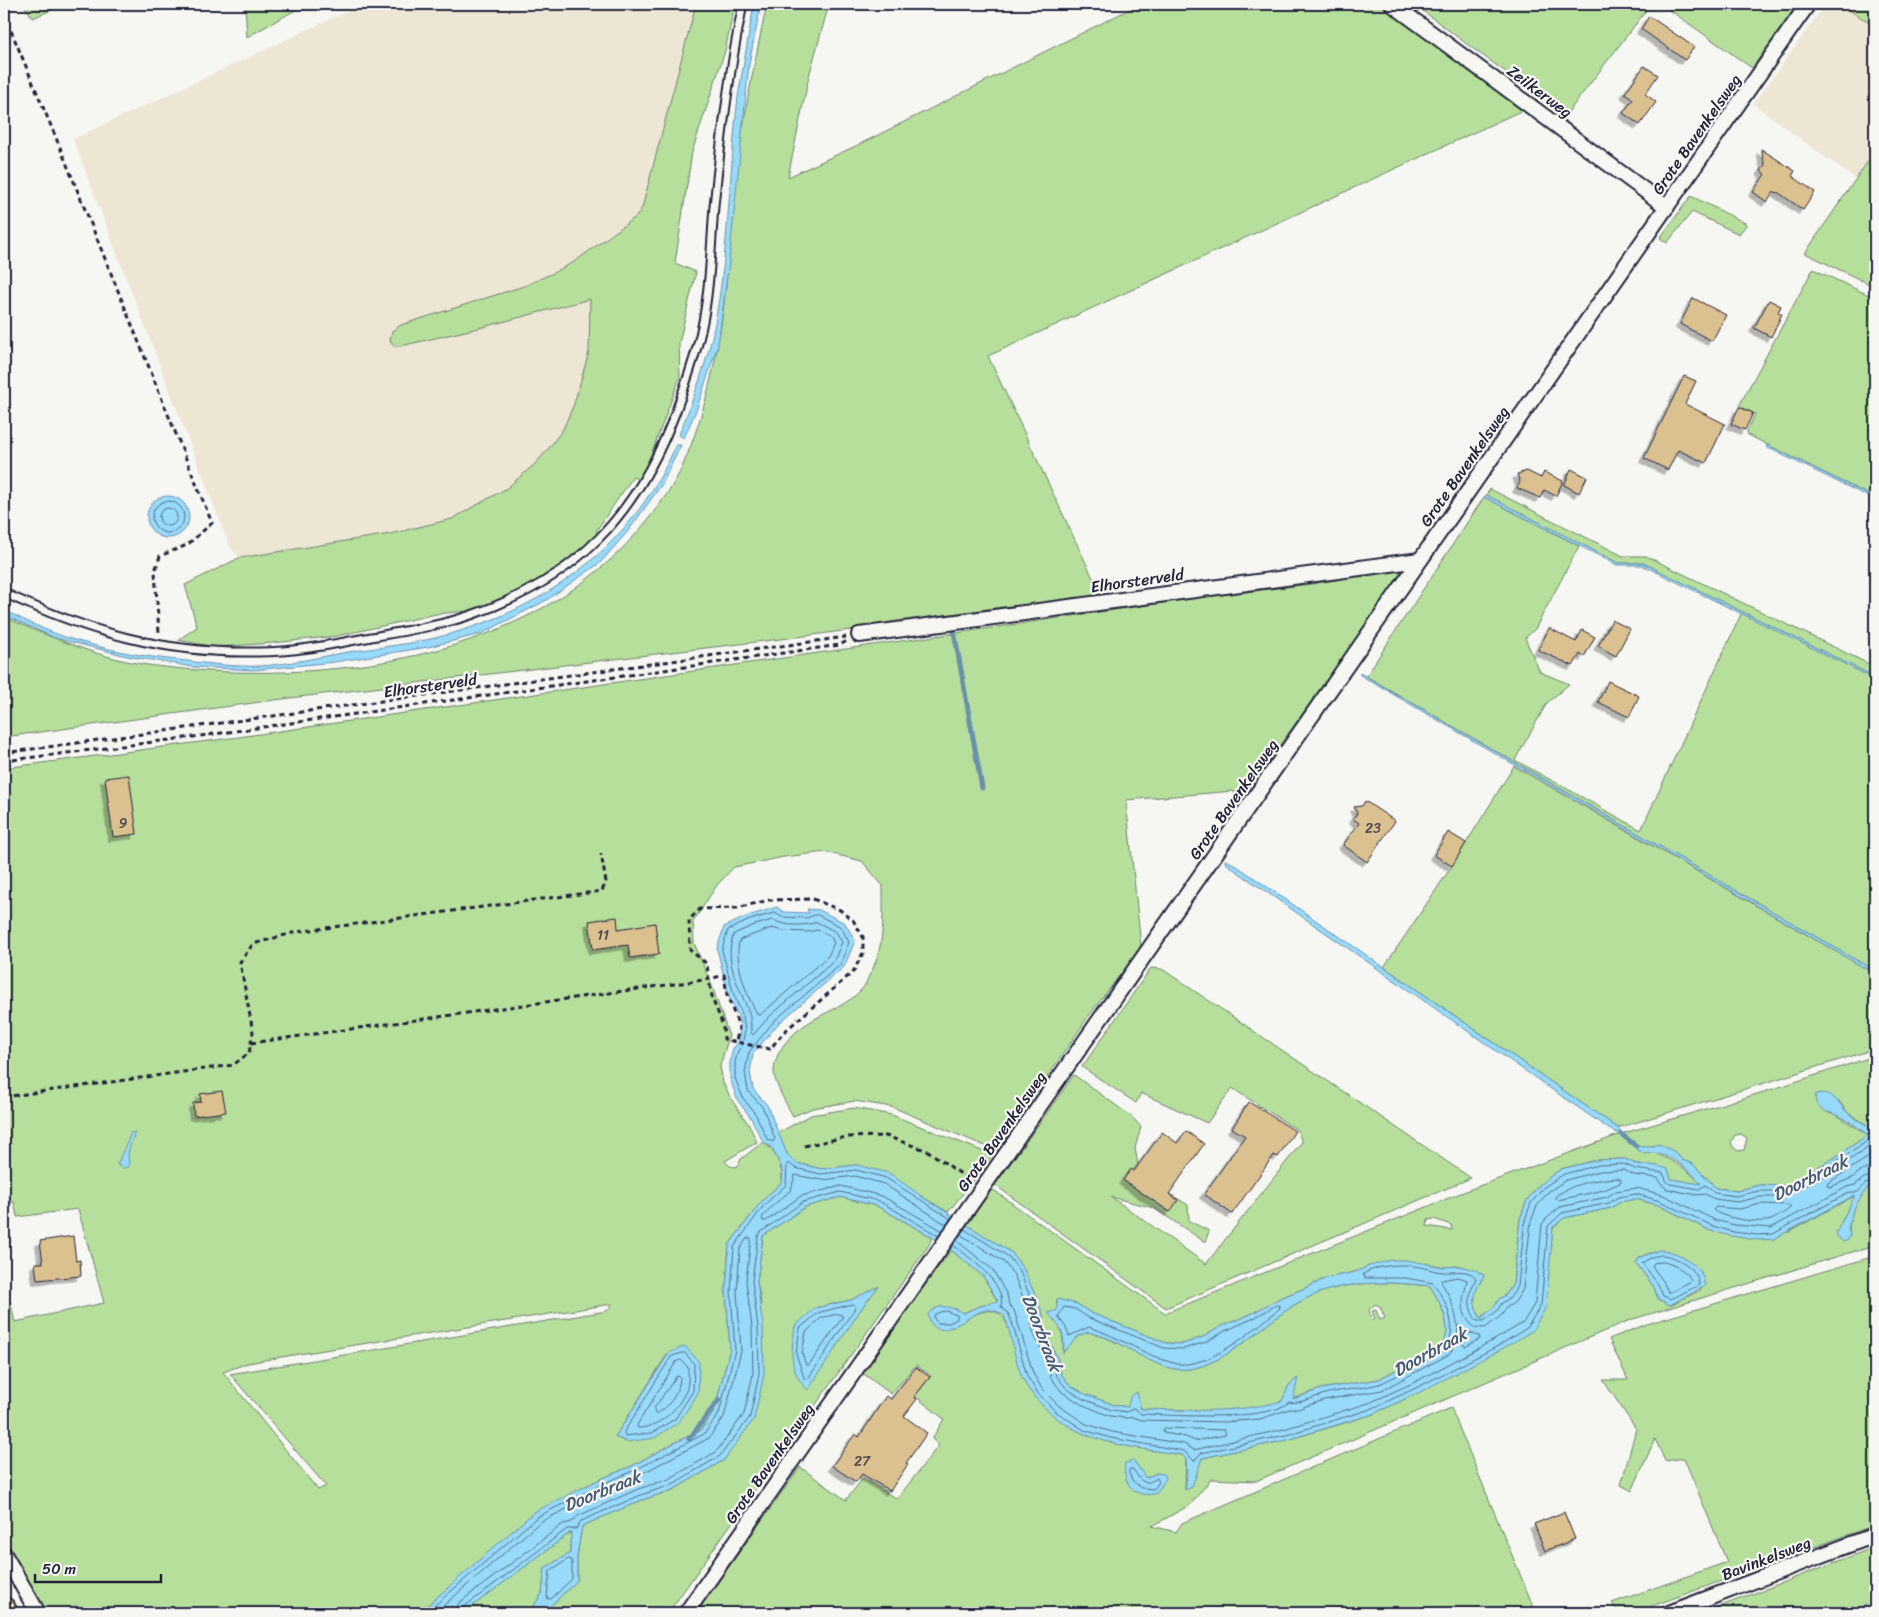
<svg xmlns="http://www.w3.org/2000/svg" width="1879" height="1617" viewBox="0 0 1879 1617" font-family="Sriracha,sans-serif">
	<defs>
		<filter id="shadow"><feDropShadow dx="-4.5" dy="4.5" stdDeviation="0" flood-color="#0004"/></filter>
	</defs>
	<rect width="100%" height="100%" fill="#f6f6f2"/>
	<filter id="ink" filterUnits="userSpaceOnUse"><feTurbulence type="fractalNoise" baseFrequency=".02" numOctaves="2"/><feDisplacementMap in="SourceGraphic" scale="10" xChannelSelector="R" yChannelSelector="G"/><feConvolveMatrix kernelMatrix="1 2 1 2 8 2 1 2 1" color-interpolation-filters="sRGB"/></filter>
	<g filter="url(#ink)">
		<path fill="#eee6d5" d="M363,4H696L642,208L637,216L574,262L553,273L524,286L431,317L401,346L487,326L590,299L589,352L582,380L574,404L563,429L549,448L535,464L507,488L452,519L390,534L239,558L229,545L73,139Z
			M1826,4H1839L1875,26V151L1855,179L1753,104Z"/>
		<path fill="#b6df9b" stroke="#6c806b" fill-rule="evenodd" d="M23,4H65L33,18Z
			M245,4H279V6L301,7L247,37Z
			M696,4H735L725,51L692,152L675,263L696,272L679,343L680,377L641,481L633,477L596,531L601,534L532,586L478,610L436,614L337,636L273,643L215,647L178,640L197,627L185,585L239,558L390,534L452,519L507,488L535,464L549,448L563,429L574,404L589,352L590,299L487,326L401,346H394L390,340L392,331L401,325L524,286L553,273L574,262L637,216L642,208Z
			M767,4H829L809,76L788,177L860,144L1140,4H1381L1525,109L988,356L1102,597L789,638L282,699L4,737V617C53,638 103,660 156,666C322,687 535,661 646,522C659,505 675,485 683,465C707,410 720,345 726,285C729,256 729,227 733,199C740,133 753,69 767,4Z
			M1414,4H1651L1566,115L1468,45Z
			M1661,4H1796L1798,5L1752,68Z
			M1839,4H1875V26Z
			M1875,151V287L1805,253Z
			M1691,196L1747,224L1739,234L1692,212L1667,243L1660,238Z
			M1813,269L1875,298V498L1748,435L1747,431L1755,414L1739,406Z
			M1490,489L1623,556H1646L1875,667V677L1643,563H1618L1486,495Z
			M1484,497L1579,546L1535,629L1525,638L1540,672L1569,684L1547,703L1515,760L1641,830L1742,612L1875,679V971L1366,676Z
			M1405,568L1365,626L1237,805L1234,791L1126,800L1141,947L1088,1017L997,1151L892,1107L855,1101L813,1108L793,1116C787,1105 775,1085 774,1073C774,1049 794,1031 813,1020C830,1010 849,1004 862,989C865,986 867,980 869,976C885,948 883,918 883,886L862,861L825,852L784,857L734,867L717,885L693,922L694,943L712,986L729,1036L720,1066L723,1083L733,1102L749,1125L757,1142L725,1161C729,1166 732,1168 738,1166L741,1159L763,1142C776,1151 783,1167 782,1182L761,1202L729,1245L726,1291L730,1349L714,1412L700,1431L674,1443L632,1466L596,1481L534,1513L419,1613H58L57,1611L45,1612L4,1539V1301H10L15,1322L104,1303L78,1209L17,1217L14,1202L4,1204V768L246,736L1204,597L1312,584ZM612,1304L607,1311L230,1374L326,1486L318,1490L223,1372L248,1363L293,1355ZM668,1353L627,1442L615,1437Z
			M1514,766L1875,974V1049L1618,1128L1384,967L1452,866Z
			M1151,968L1162,969L1471,1178L1166,1308L995,1185L1074,1075L1132,1117L1141,1127L1135,1148L1140,1176L1188,1205L1189,1221L1209,1231L1205,1242L1154,1208L1111,1197L1206,1264L1302,1142L1297,1130L1232,1088L1207,1123L1141,1093L1136,1103L1082,1067Z
			M1875,1056V1130L1848,1113L1839,1101L1828,1113L1835,1114L1868,1135L1834,1158L1784,1186L1759,1185L1737,1191L1716,1188L1693,1164L1682,1160L1675,1152L1655,1146H1637C1664,1157 1682,1162 1702,1185L1671,1179L1658,1166L1636,1164L1625,1159L1598,1160L1561,1169L1540,1184L1527,1200L1520,1219L1513,1284L1506,1295L1499,1299L1493,1308L1481,1318C1470,1300 1474,1292 1484,1276L1460,1266L1444,1267L1429,1264L1367,1267L1355,1272L1326,1278L1308,1287L1280,1298L1251,1314L1222,1326L1203,1337L1183,1344L1166,1343L1091,1313L1077,1304L1057,1300C1057,1318 1065,1335 1063,1352L1078,1336L1088,1332C1095,1334 1103,1336 1109,1339C1131,1348 1152,1365 1175,1369C1220,1375 1266,1319 1303,1300C1342,1280 1387,1281 1430,1286C1438,1298 1447,1315 1447,1331C1447,1336 1444,1341 1442,1346L1379,1379L1321,1389L1292,1399L1297,1379L1289,1385L1283,1401L1258,1408L1225,1411L1141,1409L1114,1405L1085,1394L1070,1385L1061,1374L1058,1360L1044,1328L1043,1315L1024,1270L1012,1253L967,1225L992,1189L1165,1313L1471,1189L1621,1134L1764,1092ZM1741,1134L1747,1138L1744,1150L1738,1151L1733,1147L1731,1142L1735,1135ZM1434,1219L1451,1225L1452,1230L1427,1226L1428,1220ZM1376,1304L1380,1307L1385,1318L1380,1320L1376,1310L1372,1311L1375,1319L1371,1320L1369,1309Z
			M854,1108L892,1115L992,1155L984,1168L948,1212L924,1198L856,1165L822,1169L796,1163L787,1154L778,1133L811,1115Z
			M1875,1186V1245L1630,1320L1256,1481L1211,1479L1190,1505L1152,1526L1176,1532L1182,1523L1451,1408L1536,1613H696L800,1467L846,1500L863,1478L897,1499L939,1445L932,1439L944,1419L915,1396L931,1376L916,1365L891,1394L861,1372L951,1250L983,1276L998,1302L977,1307L963,1313L954,1308L951,1328C968,1318 996,1297 1007,1324L1110,1443L1182,1455L1186,1458L1185,1490L1196,1476L1198,1466L1202,1458L1287,1440L1331,1427L1373,1414L1420,1392L1550,1255L1553,1227L1564,1218L1611,1208L1620,1202L1636,1199L1658,1205L1711,1231L1789,1232L1856,1195L1841,1222L1850,1234C1846,1222 1857,1196 1867,1188C1870,1187 1873,1186 1875,1186ZM1651,1253C1674,1256 1684,1254 1701,1272V1290L1670,1305L1658,1299L1654,1287L1636,1263L1640,1257ZM1134,1461L1146,1478L1157,1473L1153,1494L1139,1493Z
			M840,1197L877,1206L932,1237L929,1245L668,1613H535L547,1609L577,1581V1556L582,1526L642,1500L673,1490L724,1460L761,1303L757,1281L763,1236L805,1207ZM878,1287L863,1306L819,1371L815,1308L851,1300Z
			M1875,1256V1525L1633,1613H1618L1612,1603L1727,1562L1684,1458L1665,1461L1655,1439L1632,1491L1621,1485L1636,1429L1603,1380H1628L1609,1339L1647,1324Z
			M571,1532L570,1553L545,1568L542,1594L533,1607L512,1613H463Z
			M1875,1547V1602L1844,1613H1703Z"/>
		<path fill="#98dafa" stroke="#6990ae" d="M754,4H761L749,64L729,262L718,345L697,408L684,438L679,435C693,399 708,361 715,323C729,249 729,172 738,97C743,66 749,35 754,4Z
			M676,445H681L662,484L629,530L600,563L545,601L481,634L428,647L334,662L254,670L193,667L127,656L55,638L4,615V610C29,623 57,636 85,643C118,652 153,658 187,661C211,664 235,667 260,666C291,664 323,656 354,651C391,646 428,642 463,630C558,601 637,537 676,445Z
			M1767,445L1875,498V500L1766,447Z
			M1486,495L1618,563H1643L1875,677V679L1642,565H1617L1484,497Z
			M147 517a21 21 0 1 1 42 0a21 21 0 1 1-42 0Z
			M1360,673L1875,971V974L1360,675Z
			M1225,860L1234,864L1618,1128L1621,1134L1612,1131L1232,868L1225,862Z
			M777,907L783,912L809,913L807,909L819,910L845,923L855,941L844,967L778,1024L753,1054L750,1072L753,1089L767,1105L787,1154L796,1163L822,1169L856,1165L889,1173L924,1198L1012,1253L1024,1270L1037,1299L1043,1315L1044,1328L1058,1360L1061,1374L1070,1385L1085,1394L1114,1405L1128,1407L1130,1397L1137,1392L1141,1409C1191,1410 1233,1414 1282,1401L1289,1385L1298,1378L1293,1399L1321,1389L1379,1379L1442,1346C1443,1341 1447,1336 1447,1331C1447,1315 1438,1298 1430,1286C1387,1281 1342,1280 1303,1300C1266,1319 1220,1375 1175,1369C1152,1366 1131,1348 1110,1339C1103,1336 1095,1334 1088,1332L1078,1336L1063,1353C1066,1333 1060,1327 1048,1313L1057,1310V1299L1077,1304L1091,1313L1166,1343L1183,1344L1203,1337L1222,1326L1251,1314L1280,1298L1308,1287L1326,1278L1355,1272L1369,1266L1391,1260H1406L1444,1267L1460,1266L1475,1270L1484,1275C1475,1291 1470,1302 1481,1318L1493,1308L1499,1299L1506,1295L1513,1284L1520,1219L1527,1200L1540,1184L1561,1169L1598,1160L1625,1159L1636,1164L1658,1166L1668,1169L1671,1179L1701,1184C1690,1169 1665,1149 1645,1154L1636,1149V1146L1649,1147L1659,1144L1675,1152L1682,1160L1693,1164L1716,1188L1737,1191L1759,1185L1784,1186L1834,1158L1868,1135C1859,1128 1845,1117 1834,1114C1829,1112 1824,1112 1820,1108C1815,1104 1815,1099 1816,1094C1834,1090 1838,1104 1848,1113C1856,1120 1867,1125 1875,1130V1186L1867,1188L1853,1210L1848,1229L1850,1234L1848,1240L1843,1242L1837,1236L1836,1233L1855,1195L1774,1239L1758,1240L1731,1236L1711,1231L1658,1205L1636,1199L1620,1202L1611,1208L1564,1218L1553,1227L1546,1307L1532,1331L1500,1350L1420,1392L1373,1414L1287,1440L1202,1458L1192,1487L1185,1490L1187,1475L1186,1459L1182,1455C1132,1447 1079,1444 1042,1405C1034,1397 1027,1388 1022,1377C1014,1358 1012,1335 1004,1315C998,1312 993,1309 985,1310C968,1314 935,1349 928,1314C939,1302 951,1307 964,1313L977,1307L998,1301L983,1276L951,1250L932,1237L877,1206L840,1197L805,1207L763,1236L757,1281L763,1327L764,1375L754,1419L724,1460L673,1490L642,1500L582,1526L577,1556V1581L547,1609L535,1613H512L533,1607L542,1594L545,1568L570,1553L571,1532L463,1613H419L534,1512L596,1481L632,1466L674,1443L700,1431L714,1412L730,1349L726,1291L729,1245L761,1202L782,1182L783,1171L772,1148L763,1142L751,1118L738,1101L730,1079V1062L733,1048L738,1043L740,1031L739,1018L729,997L717,949L724,927L748,916Z
			M135,1132L128,1152L129,1167L123,1168L117,1165L131,1133Z
			M1660,1250C1674,1250 1692,1260 1700,1271C1703,1275 1704,1281 1705,1286L1670,1305L1658,1299L1654,1287L1636,1263L1640,1257Z
			M879,1286L863,1306L808,1390C788,1371 791,1351 795,1326L815,1308L851,1300Z
			M685,1346L699,1362L698,1393L679,1422L654,1438L627,1442L615,1437L669,1353Z
			M1134,1461L1146,1478L1157,1473L1164,1474L1166,1478L1157,1493C1135,1500 1122,1483 1125,1463Z"/>
		<g fill="none" stroke-linecap="round" stroke-linejoin="round">
			<path stroke="#516c87" stroke-width="1" d="M152 517a16 16 0 1 1 32 0a16 16 0 1 1-32 0Z
				M159 517a9 9 0 1 1 18 0a9 9 0 1 1-18 0Z
				M775,913L782,917L807,918L814,915H818L841,927L849,942L840,965L774,1021L749,1052L745,1072L748,1091L763,1108L775,1139L773,1142L767,1139L756,1115L743,1098L735,1078V1062L738,1051L742,1045L745,1031L743,1016L734,995L722,950L728,930L750,920Z
				M774,920C785,927 806,926 817,922L836,932L842,942L834,961L770,1016L753,1035L751,1033C751,1027 751,1019 749,1013C741,989 722,961 734,934L752,926Z
				M772,928L783,931L807,932L818,930L831,937L834,943L828,956L759,1016C748,1002 732,956 740,940Z
				M1875,1153L1828,1183L1827,1186L1830,1187L1852,1178L1861,1171L1875,1167
				M1618,1178L1621,1180L1620,1183L1604,1190L1558,1200L1556,1198L1557,1195C1575,1183 1596,1179 1618,1178Z
				M1761,1204L1789,1205L1791,1207C1786,1212 1778,1217 1771,1220C1760,1224 1722,1218 1713,1210L1716,1207L1739,1209Z
				M964,1229L1009,1257L1020,1272L1038,1316L1039,1330L1054,1361L1056,1375L1066,1388L1083,1399L1112,1410L1127,1412L1134,1408L1141,1414C1172,1415 1268,1422 1289,1402C1299,1405 1321,1394 1333,1392C1348,1389 1364,1388 1379,1384C1386,1382 1444,1352 1446,1347C1459,1327 1446,1300 1433,1283L1406,1278H1365L1363,1274C1381,1264 1404,1263 1424,1268C1430,1269 1437,1272 1443,1272C1455,1273 1468,1268 1476,1278C1469,1294 1466,1306 1477,1321H1484L1497,1311L1502,1303L1510,1298L1518,1286L1525,1220L1531,1203L1544,1187L1564,1174L1599,1165L1624,1164L1635,1169L1663,1173L1667,1182L1670,1184L1699,1189L1706,1185L1714,1193L1736,1196L1759,1191H1786L1858,1148L1875,1134
				M943,1231L882,1196L841,1186L801,1196L766,1221H763L762,1218L769,1209L791,1190L795,1175L822,1180L855,1176L884,1184L947,1225
				M960,1234L1004,1262L1014,1275L1031,1317L1033,1332L1048,1364L1051,1378L1062,1392L1081,1404L1110,1416L1126,1418L1133,1417L1142,1420L1225,1422L1260,1419L1290,1409H1298L1324,1400L1382,1390L1448,1355C1465,1337 1456,1313 1448,1294C1446,1289 1442,1285 1441,1280L1458,1277L1467,1280C1464,1298 1457,1311 1474,1327L1485,1328L1501,1316L1507,1307L1515,1302L1523,1289L1531,1221L1537,1206L1548,1192L1566,1180L1600,1171L1623,1170L1634,1175L1658,1178L1663,1186L1667,1189L1697,1195L1705,1194L1715,1199L1737,1202L1760,1197H1786L1839,1167L1875,1143
				M956,1240L993,1270L1007,1295L1009,1305L1014,1310L1017,1320L1033,1373L1042,1389L1059,1406L1086,1424L1112,1432L1184,1444L1194,1450L1284,1429L1369,1403L1415,1382L1494,1340L1523,1323L1535,1303L1542,1224L1546,1219L1560,1207L1607,1197L1616,1191L1637,1188L1663,1195L1715,1220L1734,1225L1771,1228L1847,1187L1855,1185L1864,1178L1875,1175
				M953,1245C969,1257 1007,1284 1001,1307L1008,1313L1012,1322L1027,1376L1037,1392L1055,1411L1084,1430L1111,1438L1184,1451L1194,1461L1201,1453L1286,1435L1371,1409L1418,1387L1498,1346L1527,1328L1541,1305L1548,1226L1562,1213L1609,1203L1618,1197L1636,1194L1660,1201L1713,1226L1733,1232L1758,1235L1773,1234L1850,1192H1858L1865,1184L1875,1181
				M1661,1255C1676,1255 1699,1269 1699,1285L1671,1299L1663,1296L1658,1284L1642,1263L1652,1257Z
				M1664,1262C1674,1265 1689,1271 1691,1281L1671,1292H1668L1663,1281L1652,1266L1654,1263Z
				M853,1304L856,1306L855,1308L808,1379L805,1380L796,1354L800,1328L818,1313Z
				M1277,1305L1280,1306L1279,1309C1255,1329 1206,1372 1173,1363C1144,1355 1118,1336 1089,1327L1069,1336L1065,1326L1058,1317L1064,1307L1075,1309L1089,1318L1164,1348L1183,1349L1206,1342L1225,1331L1254,1318Z
				M946,1311L957,1315V1319L949,1323H938L934,1319V1315L940,1312Z
				M839,1314L842,1315V1318L809,1365H806L802,1353L806,1332L821,1318Z
				M1467,1332L1479,1336L1480,1339L1465,1347L1463,1344Z
				M682,1353H685L694,1364L693,1391L675,1419L652,1433L625,1436L624,1432L671,1357Z
				M681,1360L688,1367C688,1374 689,1384 686,1391C678,1409 659,1428 638,1428L637,1425L676,1362Z
				M677,1376L680,1377C680,1391 668,1410 655,1414L654,1409Z
				M1165,1428L1224,1430L1226,1433L1225,1435L1195,1441L1186,1437L1164,1433L1163,1430Z
				M1130,1469H1133C1141,1481 1143,1487 1157,1478L1159,1482L1154,1489L1141,1488L1132,1480L1129,1473Z
				M569,1559L572,1561V1579L551,1599H548L547,1596L550,1571Z
				M426,1613L537,1517L598,1486L635,1470L704,1434L719,1414L735,1350L731,1291L734,1247L764,1205L786,1185L787,1164L789,1163L795,1168L821,1174L856,1170L886,1178L951,1219
				M435,1613L540,1522L601,1492L637,1476L709,1438L724,1417L741,1351L737,1291L740,1249L747,1238H751L746,1281L752,1327L753,1374L744,1414L716,1452L669,1479L638,1489L578,1516L572,1522L563,1524L459,1603L456,1608L455,1613
				M461,1613L464,1607L567,1529H576L581,1521L641,1495L671,1485L720,1456L750,1417L759,1374L758,1327L752,1281L758,1236L761,1232L803,1202L840,1192L879,1201L939,1236"/>
			<path stroke="#6990ae" stroke-width="5" d="M954,631L982,788
				M1621,1134L1636,1146
				M689,1439L719,1400"/>
		</g>
		<path fill="#dbc190" stroke="#22223b" filter="url(#shadow)" d="M1649,16L1694,47L1685,60L1641,29Z
			M1644,66L1658,75L1645,94L1656,102L1640,125L1623,113L1633,99L1625,93Z
			M1761,149L1795,171L1792,176L1815,192L1803,210L1779,193L1774,192L1767,202L1753,192L1765,174L1761,171L1765,165Z
			M1693,298L1726,315L1712,341L1680,324Z
			M1769,300L1781,306L1778,312L1782,314L1771,337L1754,328Z
			M1684,376L1696,381L1685,404L1725,424L1706,463L1678,450L1668,470L1644,458Z
			M1739,407L1753,413L1745,430L1731,424Z
			M1571,469L1587,477L1579,493L1564,485Z
			M1527,471L1541,478L1544,472L1563,481L1556,496L1544,490L1540,498L1517,488L1520,482L1517,474Z
			M1612,620L1630,629L1616,656L1598,646Z
			M1549,628L1576,642L1582,630L1595,637L1584,657L1580,654L1573,666L1538,650Z
			M1608,681L1639,696L1629,717L1598,702Z
			M129,775L137,834L113,837L105,778Z
			M1365,801L1395,821L1367,862L1343,845L1359,823L1353,819L1357,813L1354,807L1362,806Z
			M1448,832L1466,843L1452,866L1434,855Z
			M617,917L618,929L655,923L659,954L630,958L628,945L593,950L589,921Z
			M222,1091L226,1112L194,1116L193,1103L201,1102L200,1094Z
			M1249,1102L1295,1131L1278,1157L1274,1155L1232,1214L1204,1194L1245,1136L1232,1128Z
			M1186,1131L1204,1144L1169,1194L1178,1200L1170,1212L1123,1180L1131,1169L1134,1171L1162,1132L1177,1143Z
			M73,1236L76,1261L80,1260L81,1276L37,1280L35,1263H43L40,1241Z
			M916,1367L930,1377L914,1397L917,1399L904,1416L927,1433L906,1463L908,1464L890,1491L862,1474L856,1482L832,1466L855,1434L859,1437L886,1396L891,1399Z
			M1564,1512L1575,1539L1545,1551L1534,1524Z"/>
		<g fill="none" stroke-linecap="round" stroke-linejoin="round">
			<defs>
				<path id="service" d="M4,593C89,632 164,654 258,652C297,652 334,644 371,637C405,631 439,626 471,615C577,579 637,515 676,411C685,385 695,359 701,331C710,292 711,246 714,206C721,138 729,71 743,4"/>
				<path id="minor" d="M1392,4L1667,207
					M859,635L1420,560
					M4,1554L38,1613
					M686,1613L1808,4
					M1669,1613L1875,1535"/>
				<path id="primary" d="M4,1609L6,1613"/>
			</defs>
			<use href="#service" stroke="#22223b" stroke-width="11"/>
			<use href="#minor" stroke="#22223b" stroke-width="18"/>
			<use href="#primary" stroke="#22223b" stroke-width="26"/>
			<path stroke="#22223b" stroke-width="3" stroke-dasharray="5 4" stroke-linecap="butt" d="M4,14L59,145L212,523L187,545L160,556L155,571L159,633
				M4,753L846,637
				M4,761L193,737L840,645L847,641
				M251,1043L710,979L724,975L727,995L739,1027L736,1042L724,1039C724,1022 718,1015 713,1000C710,989 708,975 707,964L690,950L689,920L700,909L737,908L769,900L813,899L840,910L853,920L863,937V953L853,972L785,1031L770,1049L736,1042
				M4,1097L233,1065L249,1053L253,1032L240,962L253,944L296,932L602,891L606,882L601,854
				M804,1146L846,1137L886,1136L928,1151L971,1181"/>
			<use href="#service" stroke="#f6f6f2" stroke-width="7"/>
			<use href="#minor" stroke="#f6f6f2" stroke-width="14"/>
			<use href="#primary" stroke="#fbdf96" stroke-width="22"/>
		</g>
	</g>
	<g text-anchor="middle" stroke-width="4.5" stroke-linejoin="round" paint-order="stroke">
		<g font-size="14" fill="#504a50">
			<text x="123" y="828">9</text>
			<text x="1373" y="833">23</text>
			<text x="603" y="940">11</text>
			<text x="862" y="1466">27</text>
		</g>
		<g font-size="16" fill="#22223b" stroke="#f6f6f2">
			<text transform="translate(1540 91) rotate(37)" y="6">Zeilkerweg</text>
			<text transform="translate(1696 134) rotate(-55)" y="6">Grote Bavenkelsweg</text>
			<text transform="translate(1464 466) rotate(-55)" y="6">Grote Bavenkelsweg</text>
			<text transform="translate(1137 580) rotate(-8)" y="6">Elhorsterveld</text>
			<text transform="translate(430 685) rotate(-8)" y="6">Elhorsterveld</text>
			<text transform="translate(1233 799) rotate(-55)" y="6">Grote Bavenkelsweg</text>
			<text transform="translate(1001 1131) rotate(-55)" y="6">Grote Bavenkelsweg</text>
			<text transform="translate(769 1463) rotate(-55)" y="6">Grote Bavenkelsweg</text>
			<text transform="translate(1766 1558) rotate(-21)" y="6">Bavinkelsweg</text>
		</g>
		<g font-size="18" font-style="italic" fill="#455974" stroke="#f6f6f2">
			<text transform="translate(1810 1178) rotate(-26)" y="6">Doorbraak</text>
			<text transform="translate(1042 1333) rotate(69)" y="6">Doorbraak</text>
			<text transform="translate(1430 1352) rotate(-29)" y="6">Doorbraak</text>
			<text transform="translate(602 1491) rotate(-22)" y="6">Doorbraak</text>
		</g>
	</g>
	<rect width="1879" height="1617" fill="none" stroke="#f6f6f2" stroke-width="20"/>
	<rect x="10" y="10" width="1859" height="1597" fill="none" stroke="#22223b" stroke-width="2" filter="url(#ink)"/>
	<path d="M35 1574v8h126v-8" fill="none" stroke="#22223b" stroke-width="2.5"/>
	<text x="42" y="1574" font-size="15" fill="#22223b" stroke="#f6f6f2" stroke-width="4" paint-order="stroke">50 m</text>
</svg>
